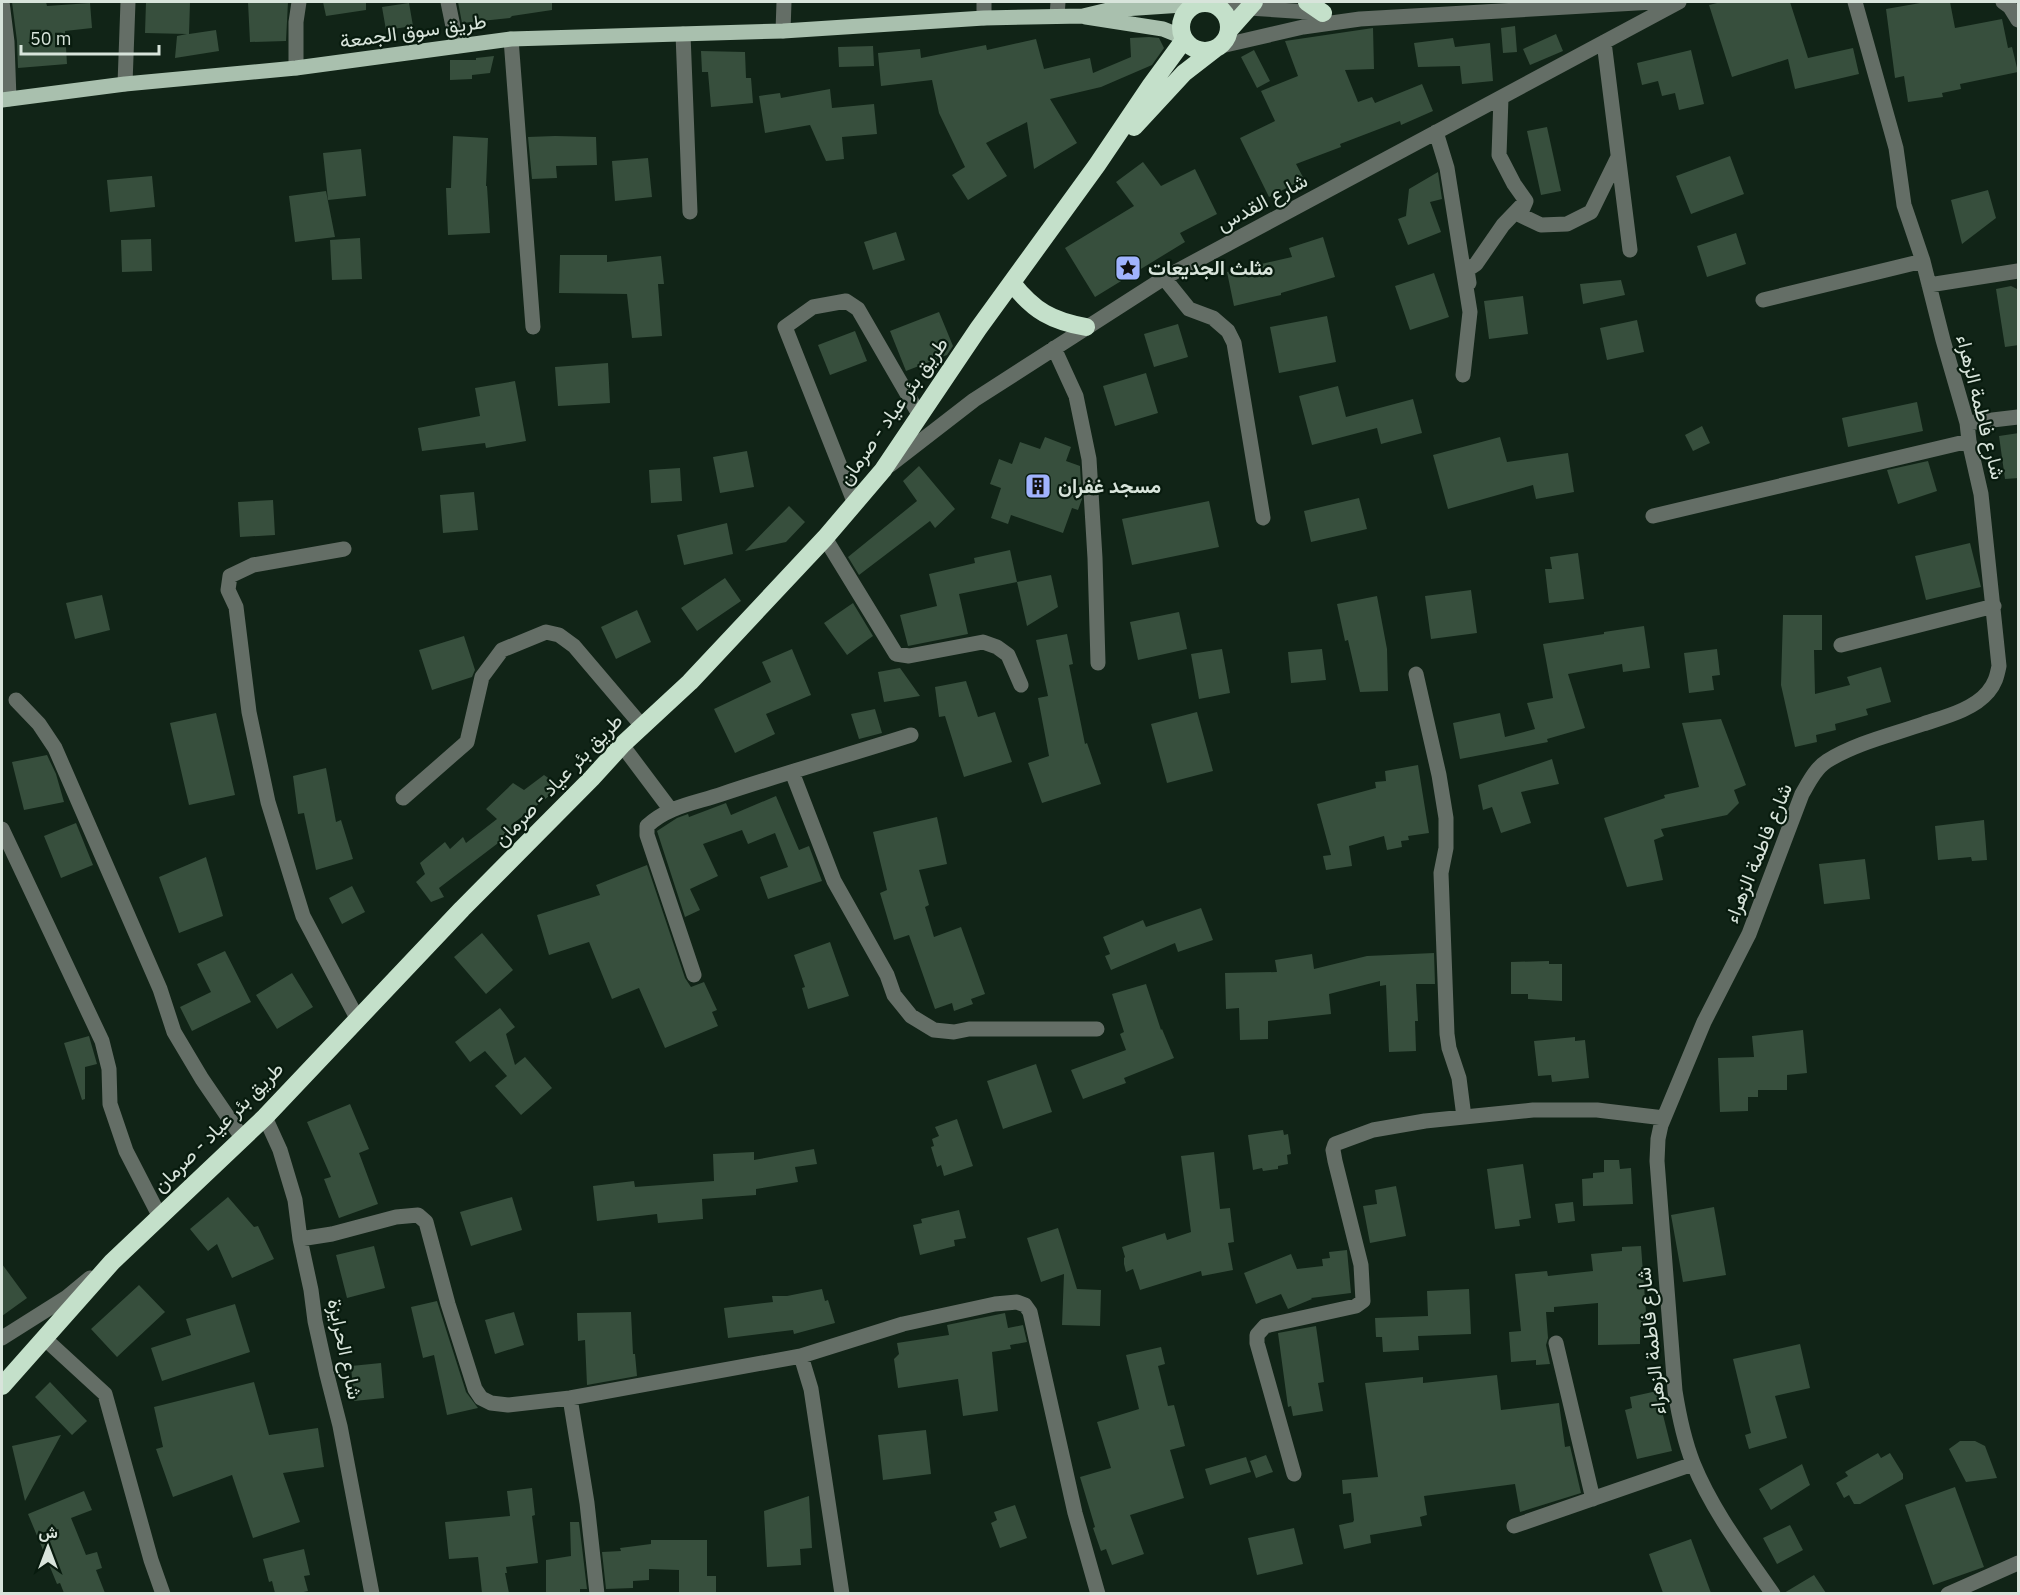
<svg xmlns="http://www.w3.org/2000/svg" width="2020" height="1595" viewBox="0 0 2020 1595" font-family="'IBM Plex Sans',Vazirmatn,sans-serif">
	<rect width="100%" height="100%" fill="#112417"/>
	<path fill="#374f3d" d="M12,2H46L47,6L90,3L92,28L65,31L67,64L18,68L17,41Z
		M146,2H190L189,34L216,30L219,51L175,58L177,36L187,34L145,33Z
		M248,2H288L286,41L250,42Z
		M323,2H366V10L326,16Z
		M458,2H552V10L512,16L510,18L462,23Z
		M1721,2H1790L1808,58L1853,48L1859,74L1795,89L1788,59L1732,77L1709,5Z
		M1926,2H1950L1955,28L2002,19L2008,48L2012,47L2018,72L1960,84L1961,89L1942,93L1943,97L1908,102L1904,76L1895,78L1886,9Z
		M409,3L413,26L386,30L382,7Z
		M1515,26L1517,52L1503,53L1501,28Z
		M1373,28L1374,69L1345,70L1358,102L1372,97L1375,103L1422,84L1433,111L1401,125L1400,121L1340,144L1341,147L1296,164L1304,179L1269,197L1240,138L1275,121L1261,91L1298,76L1285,41Z
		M1556,34L1563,51L1530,65L1523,49Z
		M1149,37L1159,38L1164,48L1152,65L1101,87L1050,99L1077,143L1034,169L1027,122L986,143L1007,176L968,200L952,175L965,167L939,113L932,80L881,86L878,53L920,49L921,58L986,45L987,50L1036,39L1044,69L1090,58L1093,73L1131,57L1130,38Z
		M1453,38L1455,47L1490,43L1493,81L1462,84L1460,66L1418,67L1414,43Z
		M873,46L874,66L839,67L838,47Z
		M1254,50L1270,81L1257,88L1241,57Z
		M1691,50L1704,104L1679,110L1675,93L1662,96L1658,81L1642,85L1637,63Z
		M701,51L745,52L746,78H751L753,103L711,107L708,72H702Z
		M494,56L490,73L472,75V79L450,80V60H476V58Z
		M830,89L832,108L874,104L877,134L842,137L844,159L826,161L810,125L765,133L759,96L780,93L781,98Z
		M1547,127L1561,191L1541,195L1527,131Z
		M453,136L488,138L486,186H487L490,233L448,235L446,188H451Z
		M555,136L596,137L597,165L556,166L557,178L532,179L528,137Z
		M361,149L366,196L328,200L323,153Z
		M1730,156L1744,194L1691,214L1676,176Z
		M648,158L652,197L615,201L612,161Z
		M1143,162L1161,186L1195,169L1217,214L1180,233L1185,242L1095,297L1065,248L1134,206L1116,182Z
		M1438,172L1442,199L1430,202L1441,232L1408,245L1398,219L1406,216L1409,189Z
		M152,176L155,207L110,212L107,180Z
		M1988,190L1996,218L1962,244L1951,200Z
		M326,191L335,237L295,242L289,196Z
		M896,232L905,260L873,270L864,242Z
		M1736,233L1746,264L1707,277L1697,246Z
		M1323,237L1335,277L1281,293V295L1234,306L1227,272L1292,257L1289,248Z
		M360,238L362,279L332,280L330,240Z
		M151,239L152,271L122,272L121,240Z
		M560,255H607V262L661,256L664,284H658L662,336L632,338L627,294L559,293Z
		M1434,273L1449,317L1410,330L1395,286Z
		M1621,280L1625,295L1583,304L1580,284Z
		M2011,286L2019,290V345L2005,347L1996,289Z
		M1523,296L1528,334L1489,339L1484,301Z
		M939,312L953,346L947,355L906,371L890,331Z
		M1327,316L1336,362L1279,373L1270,327Z
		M1637,320L1644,352L1607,360L1600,328Z
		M1178,324L1188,357L1154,367L1144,334Z
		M855,331L867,361L830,375L818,345Z
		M608,363L610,403L558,406L555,367Z
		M1146,373L1158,413L1115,426L1103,386Z
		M515,381L526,441L486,448L485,443L422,451L418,428L480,416L475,388Z
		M1338,386L1346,417L1413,399L1422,433L1381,444L1377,428L1312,445L1299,396Z
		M1917,402L1923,431L1848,447L1842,418Z
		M1702,426L1710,443L1693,451L1685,435Z
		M2019,433V478L2005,479L1999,436Z
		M1045,437L1071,447L1066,461L1080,466L1081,483L1079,489H1081L1082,499L1078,510L1072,508L1063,533L1011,515L1008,524L991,518L1001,488L990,484L999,459L1012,464L1020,442L1040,449Z
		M1500,437L1507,462L1568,453L1574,492L1536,499L1533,485L1448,509L1433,455Z
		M747,451L754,487L720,493L713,457Z
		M1928,461L1937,491L1898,504L1887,470Z
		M919,466L955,509L935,528L930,521L859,575L848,557L917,501L903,481Z
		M680,468L682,501L651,503L649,470Z
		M474,492L478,530L443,533L440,495Z
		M1359,498L1367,529L1311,542L1304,511Z
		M273,500L275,535L240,537L238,502Z
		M1209,501L1219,547L1132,565L1122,519Z
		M789,506L805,522L786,542L745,551Z
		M727,523L733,554L684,565L677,535Z
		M1970,543L1981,587L1926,600L1915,556Z
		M1010,550L1017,582L959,594L968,634L908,646L900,615L937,606L929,574L975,563L974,558Z
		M1578,553L1584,599L1549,603L1545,569H1552L1550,557Z
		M1051,575L1058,607L1027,626L1017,582Z
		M725,578L741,601L697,631L681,608Z
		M1471,590L1477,633L1431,639L1425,596Z
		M102,595L110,630L75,639L66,603Z
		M1377,596L1387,649L1388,691L1360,692L1348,640L1345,641L1337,604Z
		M853,603L873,636L847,655L824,623Z
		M637,610L651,642L616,659L601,627Z
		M1179,612L1187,649L1138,660L1130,622Z
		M1783,615H1822V650H1814L1815,694L1850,685L1847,677L1881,667L1891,702L1866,709L1868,715L1835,724L1836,730L1816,735L1817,742L1795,747L1781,685Z
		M1644,626L1650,668L1623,672L1622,664L1568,674L1585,728L1547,739L1548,742L1460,759L1453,723L1500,713L1505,737L1535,729L1527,703L1553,698L1543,644L1604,634V632Z
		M1067,634L1073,664L1069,665L1085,744L1087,743L1101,784L1042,803L1028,763L1049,756L1038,698L1048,696L1036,640Z
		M464,636L475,670L472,677L432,690L419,650Z
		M792,649L811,695L766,714L775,734L735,753L714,709L771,682L762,662Z
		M1222,649L1230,693L1199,699L1191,654Z
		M1322,649L1326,680L1291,683L1288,652Z
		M1717,649L1720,675L1712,676L1714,690L1689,693L1684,653Z
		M900,668L920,696L884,702L878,672Z
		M966,681L978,717L995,712L1012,762L964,777L945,716L939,717L935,687Z
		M875,709L882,733L859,739L851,714Z
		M1197,712L1213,771L1167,783L1151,724Z
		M216,713L235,795L189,805L170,723Z
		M1721,719L1746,785L1734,790L1739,803L1727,815L1661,829L1664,836L1654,840L1663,880L1627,887L1604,818L1665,798L1664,795L1699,787L1682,723Z
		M47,755L56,774L64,802L24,810L12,762Z
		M1552,759L1559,784L1521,792L1531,823L1501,833L1492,807L1483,810L1478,785Z
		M1418,765L1429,833L1408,836L1409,840L1401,841L1402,847L1387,850L1384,836L1349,846L1352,866L1326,870L1323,856L1331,855L1317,804L1376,788L1375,782L1386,781L1385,771Z
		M326,768L336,822L341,820L353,859L316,870L304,813L298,814L293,776Z
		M544,775L561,787L511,825L514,831L439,888L444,897L431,902L416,882L425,874L420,863L445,842L450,849L463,837L466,843L497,819L486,809L513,783L524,790Z
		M776,796L799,850L809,846L822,881L768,899L760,877L788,867L775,833L748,844L742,830L703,844L718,876L690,889L700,910L685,917L657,831L677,818L688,814L689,817L726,803L731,815Z
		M937,817L947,864L919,870L929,905L925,907L934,937L961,927L985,994L971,999L973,1004L954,1011L952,1003L935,1009L909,935L894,940L880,893L887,890L873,832Z
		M1984,820L1987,860L1972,861L1971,857L1938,860L1935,826Z
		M76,823L93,865L61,878L44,836Z
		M206,857L223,916L179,933L159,877Z
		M1865,859L1870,899L1824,904L1819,864Z
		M647,865L685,978L691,987L704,982L717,1010L712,1012L718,1026L665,1048L639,988L612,999L589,942L549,955L537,915L600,895L596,885Z
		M352,886L365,912L342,924L329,898Z
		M1201,908L1213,940L1178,952L1175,943L1111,970L1105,956L1110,954L1103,937L1143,920L1146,927Z
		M482,933L513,970L486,994L454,957Z
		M830,942L849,996L808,1009L802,988L805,987L794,955Z
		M225,951L251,1002L192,1031L180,1007L211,992L197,964Z
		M1434,953L1435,984H1416L1418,1021H1415L1416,1051L1389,1052L1386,985L1380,986V981L1329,994L1331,1014L1268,1021V1039L1240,1040L1239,1008L1226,1009L1225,973L1277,972L1275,960L1312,954L1314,969L1367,956Z
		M1549,961V964H1562V1001L1528,999V994H1511V962Z
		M292,973L313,1007L277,1029L256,995Z
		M1146,984L1161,1030L1162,1029L1174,1058L1124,1078L1126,1083L1083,1099L1071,1070L1126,1050L1120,1034L1124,1032L1112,994Z
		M500,1008L515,1027L506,1034L515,1065L525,1057L552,1088L521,1115L495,1086L507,1076L485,1051L470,1062L455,1042Z
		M1803,1030L1807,1073L1787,1075V1090H1758V1097H1748V1111L1720,1112L1718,1058L1754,1057L1752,1036Z
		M89,1036L97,1064L85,1067V1099L82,1100L64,1043Z
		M1575,1037V1041L1585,1040L1589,1078L1552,1082L1551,1075L1538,1076L1534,1041Z
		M1036,1064L1052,1112L1003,1129L987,1081Z
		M350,1104L369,1149L359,1153L378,1204L339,1218L324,1179L331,1177L307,1122Z
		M957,1119L973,1166L944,1176L941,1165L937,1167L931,1147L934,1146L932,1139L939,1136L935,1127Z
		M1283,1130L1284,1135L1288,1134L1291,1154L1287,1155L1288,1164L1278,1166V1169L1263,1171L1262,1168L1253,1170L1248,1135Z
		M814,1149L817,1164L795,1167L798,1182L756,1189V1195L702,1199L703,1219L658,1223L657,1214L597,1221L593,1186L634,1181L635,1187L714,1181L713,1154L754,1152V1160Z
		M1214,1152L1220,1209L1230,1208L1234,1242L1228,1243L1233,1270L1202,1276L1201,1271L1140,1290L1133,1269L1126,1272L1124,1264V1258L1125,1257L1122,1247L1165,1233L1167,1240L1191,1232L1181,1156Z
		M1604,1160H1619L1620,1169L1631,1168L1633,1204L1583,1206L1582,1179L1593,1178V1173L1604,1172Z
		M1523,1164L1531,1218L1519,1220L1520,1226L1495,1229L1487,1169Z
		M1396,1186L1406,1236L1370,1243L1363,1206L1377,1204L1375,1190Z
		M228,1197L254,1227L258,1226L274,1259L232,1278L217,1244L208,1251L190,1229Z
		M512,1197L522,1230L471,1246L460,1212Z
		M1573,1202L1575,1221L1558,1223L1555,1204Z
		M1714,1207L1726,1275L1683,1282L1671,1215Z
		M959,1210L966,1238L954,1240L955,1246L920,1255L913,1225L922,1223L921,1219Z
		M1058,1228L1077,1289L1101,1290L1100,1326L1062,1325L1064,1274L1041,1282L1027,1238Z
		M374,1246L385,1288L347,1298L336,1255Z
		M1641,1246L1647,1326L1640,1327V1344L1598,1345V1303L1554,1307V1312H1546L1548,1338L1546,1345L1550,1364L1536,1365V1360L1511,1362L1509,1332L1521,1331L1515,1274L1547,1271L1548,1276L1593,1271L1591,1254L1622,1251V1247Z
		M1347,1250L1351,1293L1311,1298L1312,1299L1288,1309L1281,1294L1256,1304L1244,1273L1291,1254L1297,1269L1323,1266L1322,1259L1330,1258L1329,1252Z
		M2,1264L27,1298L2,1316Z
		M139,1285L165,1312L117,1357L91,1329Z
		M822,1289L825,1301L828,1300L835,1323L794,1334L793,1330L728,1338L724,1308L773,1302L772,1296H787Z
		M1469,1289L1471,1334L1418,1336L1419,1350L1383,1352L1382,1337H1376L1375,1318L1428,1316L1427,1291Z
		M437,1301L466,1392L478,1408L447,1415L434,1355L423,1358L411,1307Z
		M235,1304L250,1352L162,1381L151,1348L191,1335L186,1319Z
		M514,1312L524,1345L495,1354L485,1320Z
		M631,1312L633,1354H635L637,1376L587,1385L585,1340L578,1341L577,1313Z
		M1005,1313L1008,1328L1023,1325L1027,1342L1010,1345L1011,1349L992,1352L998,1411L963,1416L958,1379L898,1388L894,1359L899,1354L897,1343L949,1335L947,1325Z
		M1316,1326L1324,1382L1318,1383L1323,1411L1293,1416L1291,1406L1288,1407L1278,1333Z
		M1800,1344L1810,1388L1775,1396L1787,1438L1749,1449L1745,1435L1751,1433L1733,1359Z
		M1161,1347L1165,1364L1158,1366L1168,1406L1174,1405L1185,1446L1170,1450L1184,1498L1130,1515L1144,1554L1112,1565L1106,1549L1101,1551L1093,1528L1095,1527L1080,1477L1111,1468L1097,1422L1139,1409L1126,1355Z
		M381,1363L384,1398L354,1401L351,1366Z
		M1497,1375L1501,1410L1559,1403L1565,1447L1570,1446L1581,1493L1520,1512L1515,1484L1424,1496L1427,1515L1420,1517L1422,1526L1370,1535L1371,1543L1344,1549L1339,1525L1353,1522L1354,1520L1351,1493L1343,1494L1342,1480L1378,1477L1365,1383L1423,1377V1383Z
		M50,1382L87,1421L72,1435L35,1397Z
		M254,1382L269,1435L318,1428L324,1467L283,1473L300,1522L253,1538L232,1475L173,1497L156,1449L163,1447L154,1407Z
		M1657,1391L1672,1451L1637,1459L1625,1410L1632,1408L1630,1397Z
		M926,1430L931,1474L883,1480L878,1435Z
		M61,1435L25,1501L12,1446Z
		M1960,1441H1975L1985,1446L1997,1478L1966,1482L1949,1449Z
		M1878,1453L1881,1458L1890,1453L1903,1474V1479L1860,1504H1854L1849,1495L1844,1498L1836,1483L1848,1476L1845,1472Z
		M1266,1455L1273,1472L1256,1478L1250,1461Z
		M1246,1457L1251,1472L1210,1485L1205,1469Z
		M1802,1464L1810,1485L1771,1510L1759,1489Z
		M1955,1487L1984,1567L1933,1585L1905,1505Z
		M532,1488L535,1515L532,1516L538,1563L506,1567L507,1573H505L509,1593H482L478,1557L449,1559L445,1522L510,1516L507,1491Z
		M84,1491L92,1510L71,1518L86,1555L97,1552L102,1568L96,1570L105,1593H64L60,1583L57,1584L28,1514Z
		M809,1496L812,1548L800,1549L801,1565L767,1567L764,1511Z
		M1015,1505L1027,1538L1000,1548L991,1523L997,1520L994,1512Z
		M570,1522H579L587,1589H580V1593H546V1560L571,1556Z
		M1790,1525L1803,1550L1777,1564L1763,1538Z
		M1294,1528L1303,1564L1257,1575L1248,1538Z
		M1691,1539L1711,1593H1663L1649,1554Z
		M651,1540H707V1576H716V1593H679V1570L649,1569V1580L633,1581V1588L606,1589L602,1552L621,1551L620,1548L651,1544Z
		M304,1549L310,1575L304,1576L308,1591L299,1593H275L272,1581L269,1582L263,1559Z
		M1814,1575L1826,1593H1784Z"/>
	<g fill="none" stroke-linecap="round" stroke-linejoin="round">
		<path stroke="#646e66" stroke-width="15" d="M2,2L7,42L9,99
			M448,2L457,46
			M984,2V18
			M2003,2L2010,7L2018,20
			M1221,8H1249L1324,13
			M1057,16L1058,2
			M783,31L784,2
			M683,34L690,212
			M511,39L533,327
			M1604,42L1630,250
			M1221,46L1303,27L1360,19L1654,2
			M296,68V22L299,2
			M125,84L128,2
			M1436,132L1447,168L1470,312L1463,375
			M1526,201L1520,215L1541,225L1567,224L1591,212L1618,157
			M1164,278L1189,309L1213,318L1228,331L1234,343L1263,518
			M1469,283L1467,270L1476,264L1503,225L1526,201L1514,184L1499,155L1501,98
			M1929,285L2018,271
			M1763,300L1923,261
			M1054,348L1076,396L1089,459L1095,558L1098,663
			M1967,423L2018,417
			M890,465L974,400L1164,278L1679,2
			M855,504L785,327L813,307L846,301L858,309L920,416
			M1653,516L1969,441
			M825,538L896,654L909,656L983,642L997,647L1008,655L1021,685
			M344,549L253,565L230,576L228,590L236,607L249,712L268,802L303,916L357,1018
			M1841,645L1994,606
			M1416,674L1439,775L1446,818V848L1441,873L1447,1034L1449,1048L1459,1078L1464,1117
			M16,700L39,724L55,748L160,989L174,1032L202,1079L243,1139
			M622,745L670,809
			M792,772L834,881L887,975L894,995L911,1016L934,1030L954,1032L969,1029H1097
			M403,798L467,742L482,677L502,650L546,632L559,635L574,646L642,726
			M2,829L102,1041L109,1069L110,1104L126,1151L160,1217
			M694,975L647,835V826C668,806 696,803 722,794C785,773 848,755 911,735
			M265,1117L280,1150L295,1200L300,1239L311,1290L315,1321L327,1375L340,1426L372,1594
			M300,1239L332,1234L396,1217L418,1215L426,1222L448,1304L475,1389L481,1398L491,1403L508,1405L570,1398L801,1356L903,1324L995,1304L1017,1302L1025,1305L1030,1312L1075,1513L1098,1594
			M2,1338L67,1297L90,1278
			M44,1338L105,1394L151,1560L163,1594
			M1556,1343L1593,1499
			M801,1356L811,1389L842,1594
			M570,1398L587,1503L597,1594
			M1294,1474L1257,1343V1335L1265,1326L1356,1306L1363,1301L1361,1265L1335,1161L1333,1150L1335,1144L1373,1130L1425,1121L1533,1110H1597L1664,1118
			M1514,1526L1693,1464
			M1773,1594C1744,1552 1712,1510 1693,1463C1684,1440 1679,1416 1675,1391L1657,1161L1658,1139L1661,1125L1704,1022L1749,934L1802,794C1809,782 1816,768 1827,761C1856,743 1891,735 1923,724C1944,717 1973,710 1988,692C1995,684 1997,676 1999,666L1981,494L1969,441L1967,423L1943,340L1923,261L1904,205L1896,148L1855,2
			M1948,1594L2018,1563"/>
		<path stroke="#a9c0ae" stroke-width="15" d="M1086,17L1163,29L1183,37
			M2,100L125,84L296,68L511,39L783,31L984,18L1083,16L1108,10L1198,4"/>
		<path stroke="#c4e0ca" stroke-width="18" d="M1307,2L1323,13
			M1181 27a24 24 0 1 1 48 0a24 24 0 1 1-48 0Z
			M1230,29L1254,2
			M1134,127L1184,73L1215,49
			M1012,283C1034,311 1052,321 1086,327
			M2,1386L112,1262L265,1117L462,909L592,778L622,745L690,682L825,538L883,470L978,329L1097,165L1151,85L1184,40"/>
	</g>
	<defs>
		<symbol id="sight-square" viewBox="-11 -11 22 22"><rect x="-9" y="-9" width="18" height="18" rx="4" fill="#a0b3fd" stroke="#081b0e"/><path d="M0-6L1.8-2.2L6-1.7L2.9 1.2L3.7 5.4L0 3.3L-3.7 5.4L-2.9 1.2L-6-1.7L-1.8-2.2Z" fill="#111"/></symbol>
		<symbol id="building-square" viewBox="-11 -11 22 22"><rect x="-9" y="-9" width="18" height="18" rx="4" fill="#a0b3fd" stroke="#081b0e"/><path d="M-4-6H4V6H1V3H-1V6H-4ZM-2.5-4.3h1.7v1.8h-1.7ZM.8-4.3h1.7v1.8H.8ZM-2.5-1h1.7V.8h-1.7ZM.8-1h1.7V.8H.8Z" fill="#111"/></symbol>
	</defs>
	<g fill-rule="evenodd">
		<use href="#sight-square" x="1113" y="253" width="30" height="30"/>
		<use href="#building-square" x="1023" y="471" width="30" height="30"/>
	</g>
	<g text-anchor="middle" stroke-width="4.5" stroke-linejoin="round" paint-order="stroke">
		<g font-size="20" fill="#d8e4db" stroke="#081b0e">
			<text transform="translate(413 31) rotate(-8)" y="7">طريق سوق الجمعة</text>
			<text transform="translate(1262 202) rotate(-28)" y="7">شارع القدس</text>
			<text transform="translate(1981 407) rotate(76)" y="7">شارع فاطمة الزهراء</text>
			<text transform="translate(893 411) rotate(-55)" y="7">طريق بئر عياد - صرمان</text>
			<text transform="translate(558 780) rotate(-46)" y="7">طريق بئر عياد - صرمان</text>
			<text transform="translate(1758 853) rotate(-68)" y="7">شارع فاطمة الزهراء</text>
			<text transform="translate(218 1127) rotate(-45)" y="7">طريق بئر عياد - صرمان</text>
			<text transform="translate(1651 1341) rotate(-96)" y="7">شارع فاطمة الزهراء</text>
			<text transform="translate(345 1349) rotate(78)" y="7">شارع الحرايزة</text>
		</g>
		<g font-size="20" font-weight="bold" fill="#d8e4db" stroke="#081b0e" text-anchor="start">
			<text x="1148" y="275">مثلث الجديعات</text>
			<text x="1058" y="493">مسجد غفران</text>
		</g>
	</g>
	<rect width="2020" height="1595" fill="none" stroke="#d8e4db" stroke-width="6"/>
	<g transform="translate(48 1547)" stroke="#081b0e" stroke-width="4.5" paint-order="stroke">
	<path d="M0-4.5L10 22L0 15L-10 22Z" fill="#d8e4db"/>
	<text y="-9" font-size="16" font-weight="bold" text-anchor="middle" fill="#d8e4db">ش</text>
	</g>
	<path d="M21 45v9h138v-9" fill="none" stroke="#d8e4db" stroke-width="3"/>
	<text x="30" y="45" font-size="18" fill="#d8e4db" stroke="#081b0e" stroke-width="4.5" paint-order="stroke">50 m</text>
</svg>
